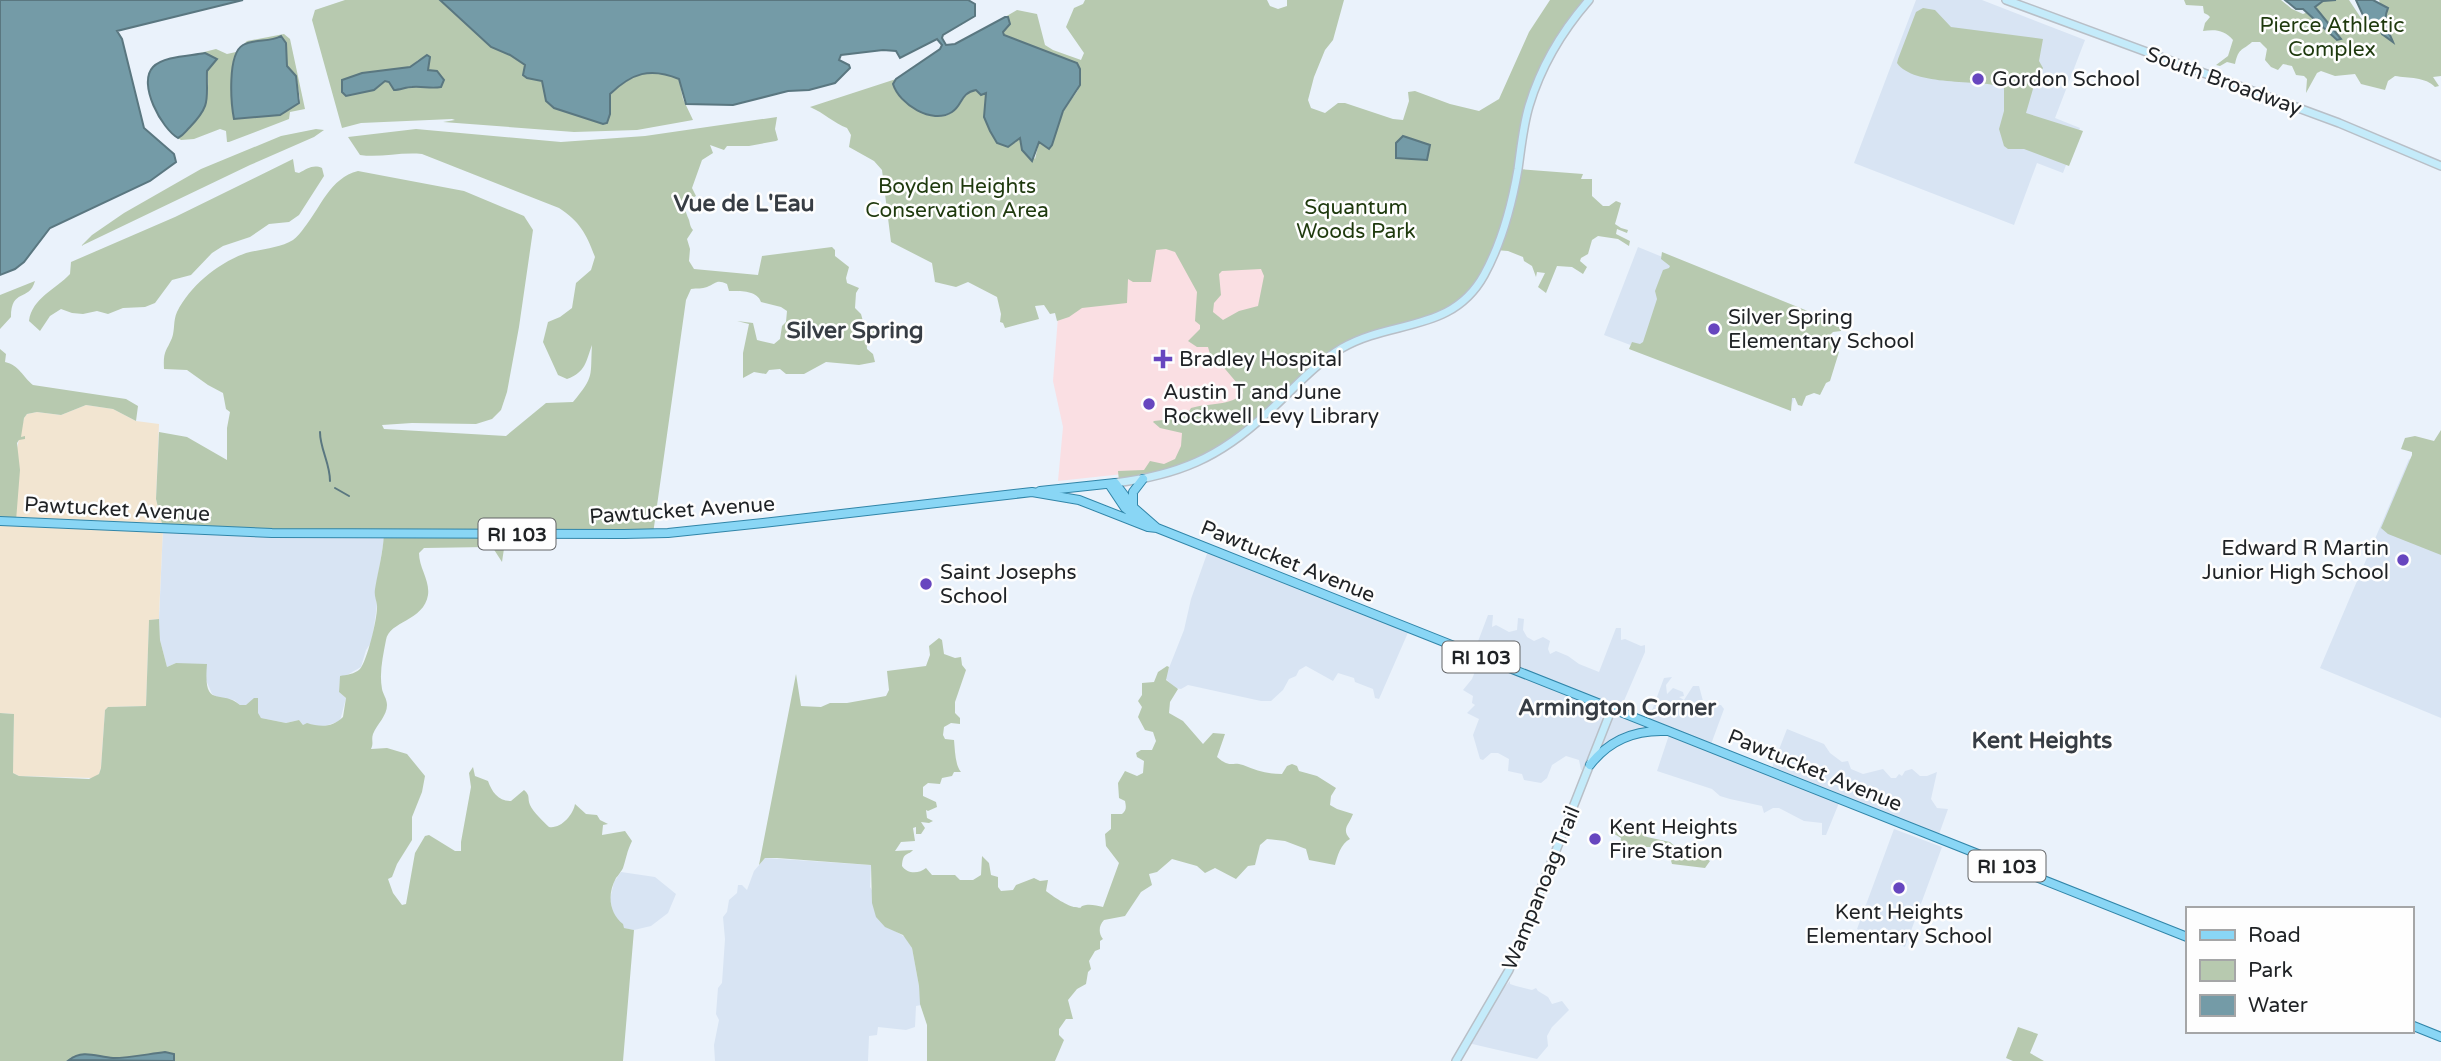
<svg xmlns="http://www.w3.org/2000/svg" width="2441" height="1061" viewBox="0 0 2441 1061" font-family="'Varela Round',sans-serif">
	<rect width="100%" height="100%" fill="#eaf2fb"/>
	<path fill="#d8e4f3" d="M1916,0H1982L2085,40L2055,118L2080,128L2063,173L2037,163L2014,225L1854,163Z
		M1638,247L1824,323L1791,406L1604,335Z
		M2409,459L2441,472V718L2320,668Z
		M163,528L385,534L375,592L377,605L372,641L366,650L361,667L340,679L339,692L346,698L340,721L319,728L309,724L303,725L299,720L286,723L261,718L246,705H240L234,700L219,698L212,694L206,680L181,664L176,663L167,667L160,640L159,619Z
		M1209,548L1410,628L1379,699L1375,698L1373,689L1355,682L1354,678L1338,673L1333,681L1306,666L1299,670L1296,676L1289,679L1283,690L1271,701H1261L1188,685L1181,689L1175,688L1165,678L1184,630L1191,599Z
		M1488,615H1493L1492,627L1496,625L1509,632L1517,630L1518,618L1524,619L1523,630L1527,637L1534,641L1543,637L1550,641L1548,649L1550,654L1556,651L1568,656L1579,664L1599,672L1616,628H1621V640L1625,639L1641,646L1645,645V652L1620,710L1648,721L1664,678L1672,677L1666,685L1667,694L1673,688L1683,692L1684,696L1679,697L1684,700L1693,686H1699L1703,701L1709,705H1721L1724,709L1710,747L1771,770L1787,729L1824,744L1830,753L1842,762L1848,761L1851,769L1863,774L1883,769L1891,778H1896L1899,774L1902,776L1905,771L1912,769L1920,776H1927L1937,772L1931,799L1937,808L1948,809L1938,837L1841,798L1826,835H1822V823L1804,821L1779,808H1773L1764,813L1762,806L1730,799L1720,796L1712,789L1657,771L1670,732L1626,735L1587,769L1581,770L1579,760L1566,756L1552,765L1547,778L1541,783L1524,780L1522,774L1508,771L1509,759L1498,753H1491L1483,760L1480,759L1473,735L1479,719L1467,713L1475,705L1472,703L1473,696L1463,690L1472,679L1476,669L1478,659L1474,652Z
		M1894,829L1942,847L1905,947L1857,929Z
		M765,858L871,865L870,887L895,931L905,937L912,948L919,986L921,1005L916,1006L915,1027L906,1030L878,1027L877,1035L869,1036L868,1061H715L714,1045L719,1020L716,1014L718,988L722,983L725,939L723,917L727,912L729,900L737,893L738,885H742L747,890L754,871Z
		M621,872L655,877L676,894L668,913L651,926L634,930L623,928L613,914L610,899L614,882Z
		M1510,981V984L1516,986L1532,990L1536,988L1538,991L1548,997L1552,1004L1562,1001L1569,1010L1552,1027L1547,1036L1548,1046L1537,1059L1468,1043L1498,993Z"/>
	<path fill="#f2e5d1" d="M86,405L113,409L136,421L159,424L156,499L163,528L159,615V619L149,620L146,706L108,707L105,710L101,768L99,774L93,778L19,776L13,773V768L14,714L0,713V521L24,418L27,414L37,412L61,415Z"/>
	<path fill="#fadfe3" d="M1092,229L1251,251L1273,288L1269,338L1222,444L1151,471L1058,481L1063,427L1053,381L1058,317Z"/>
	<path fill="#b7c9af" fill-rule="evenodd" d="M345,0H440L491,47L510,55L525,65L523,75L542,80L554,108L593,121L610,114V95C632,73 650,67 679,79L683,99L693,120L637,130L574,132L443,122L455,120L452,119L361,123L342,128L312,20L315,10ZM430,57L428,71L444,80L441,87C431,89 422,86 412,87C405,87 400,90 394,90L389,82L385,81L374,90L346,96L376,72L410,67L418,60Z
		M1085,0H1267L1270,6L1278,9L1287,6V0H1344L1333,40L1325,50L1314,77L1308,100L1311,108L1325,113L1338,103H1345L1393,119L1403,120L1409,101L1408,92L1415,91L1450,104L1479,111L1499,99L1529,32L1550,0H1589L1558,41L1529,107L1518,169L1583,174L1581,179H1592V196L1603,206H1609L1616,201L1621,203L1615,224L1621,228L1628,230L1627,233L1617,229L1616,234L1630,241L1629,246L1618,239L1598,236L1592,240L1588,254L1581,258L1580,261L1587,267L1583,274L1572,267L1557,266L1546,293L1538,287L1545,273L1537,272L1536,277L1532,266L1524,261L1523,257L1508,251L1495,250L1485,277L1459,306L1391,329L1337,351L1275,406L1197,464L1119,481L1118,471L1144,470L1150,461L1164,464L1175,459L1181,446L1182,433L1160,428L1153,422L1154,421L1163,420L1167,415L1188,413L1191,408C1207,403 1232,406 1243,393L1242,389L1215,357L1210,354L1208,347H1197L1188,341L1200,329V325L1195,321L1197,292L1175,252L1166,249L1156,250L1151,282H1133L1128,279L1127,303L1082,308L1069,317L1057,321L1055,313L1050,314L1044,305L1035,306L1039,319L1005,328L1003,323L1000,322L1001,314L997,297L968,282L956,287L935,282L932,263L891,242L882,170L874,161L849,147L851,135L847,128C834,123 824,113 810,107L896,79L894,88L896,91C910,104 934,127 954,111C969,99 959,84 988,94L987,98L1015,143L1020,137L1035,159L1039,142L1045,146L1052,145L1063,112L1078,90L1062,57L1004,35L1003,32L1008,18L1005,17L1017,10L1037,14L1045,45L1053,50L1081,60L1084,53L1066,27L1074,8L1083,4ZM1261,269L1264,276L1258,306L1239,311L1223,320L1213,312L1214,303L1221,295L1219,274L1222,271Z
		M2184,0H2281L2292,9L2303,14L2308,12L2315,0H2349L2361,18L2373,28L2379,25L2383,14L2379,0H2441V76L2433,77L2439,86L2435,87C2426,77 2408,78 2395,76L2388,81L2385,90L2361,84L2355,74L2335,76L2321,71L2317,73L2306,93L2307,79L2304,76L2296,75L2292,66L2283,64L2278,70L2271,67L2265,60L2267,49L2260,42H2252C2241,52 2239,47 2235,64L2227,62L2220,66L2216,65L2228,56L2233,40C2225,30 2215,29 2203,31L2205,23L2210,17L2208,15L2204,13L2203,6L2186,5Z
		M1923,8L1935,10L1951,27L2043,39L2039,61L2043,68L2035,82L2026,113L2083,131L2069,166L2024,149H2008L2004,146L1999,129L2004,111V87C1978,79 1914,87 1897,63L1898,59L1916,12Z
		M284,34L290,39L305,109L290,112L289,119L229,142H227L226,131L220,129L194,139L181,140L178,138C184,135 185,132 190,127C213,103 209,83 205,53L192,55L216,49L227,54L236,52L232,70L233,118C255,121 278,110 299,103L300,99L296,76L287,66L281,37L272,40L243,45L247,41Z
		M777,117L775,129L778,140L776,141L749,146H727L724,150L710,145L713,153L702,160L692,188L696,196C682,203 684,208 689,220C690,223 690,227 693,230L687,239L690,249L689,261L694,269L758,275L762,256L832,247L835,250V256L849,267L846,278L847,283L859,288L856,293L855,308L861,314L864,325L881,330C870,334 866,335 867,349L873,354L875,362L859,365L826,362L804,374H786L780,369L769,370L766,374L754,372L743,378V353L749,324L737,321L753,323L757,340L774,344L780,339L782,326L786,322L787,311L781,307L761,302C757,290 740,291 729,291L727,284C717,279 716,283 707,287C702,289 697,288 691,289L686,300L653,534L506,535L502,562L493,548L487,547L424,548L419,553C419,568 430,580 428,595C424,621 389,621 386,640C383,656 379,673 382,689C383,694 387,699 387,705C387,716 377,724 373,734C371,740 374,743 371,749L387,748L407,754L425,776L422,792L412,817V840L397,864L392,877L388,879L393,893L402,905L406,904L415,853L425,836L429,835L455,851H461V842L471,787L469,773L473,767L475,776L488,781C492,792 498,801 511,801L524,790C531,796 527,798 530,805C533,812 544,822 549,827C561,829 573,815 575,804L586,814L597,815L600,820L608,824L603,825L602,835L625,831L632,841C627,851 626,859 623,868C622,870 618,876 616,878C607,894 609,913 623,924L624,928L634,930L623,1061H174V1054C154,1055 133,1058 113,1058C97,1057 87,1052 70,1058V1061H0V713L14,714L13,773L19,776L89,779L99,774L101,768L105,710L108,707L146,706L149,620L159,619L160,640L167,667L176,663L207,664C203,711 220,688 240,705H246L254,698H258V713L261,718L286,723L299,720L303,725L307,723C320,727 332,728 343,717L346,698L339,692L340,676C346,675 355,674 360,669C367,661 378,617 377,605C376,599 374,596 375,589C378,571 383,553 384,534L163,528L156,499L159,432L187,437L227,460V428L230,412L226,409L223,393L208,385L187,370L164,369C163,351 166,352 172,338C175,330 173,321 177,312C190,286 218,263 246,253C261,249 280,248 293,240C297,237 301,232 304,228C321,207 330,178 358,171L464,191L524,216L533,230L519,327L507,392L501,410L492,419L476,424L412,423L382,425L384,429L506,436L546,403L573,402C595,376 590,376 592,345C586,361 586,372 567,379L558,375L543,342L548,322L560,317L572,308L576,283L591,270L595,257C586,233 580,222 559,208L422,154C399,152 380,158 360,155L348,137L416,129L561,142L645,136Z
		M316,129L324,130L314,137L250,165L81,246L92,235L124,213L201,169L281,136Z
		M293,159L295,172L299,173C307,169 313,164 322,168L324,176L299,215L289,222L269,224L250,237L223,246L212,253L191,275L172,280L155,303L145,307L123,308L108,314L97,311L83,314L72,313L61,309L50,316L40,331L29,321C32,298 56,289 70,274L71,262L175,217Z
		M1662,252L1830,320L1829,323L1841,328V331L1833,332L1829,336L1830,345L1839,352L1830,381L1826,383L1820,395L1814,393L1806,396L1802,406L1798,405L1795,398H1792L1791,411L1629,349L1632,342L1640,344L1643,342L1657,299L1655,291L1663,270L1669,268L1670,266L1661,259Z
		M35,281C29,302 11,288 11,317L0,329V295Z
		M0,349L6,354L5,362C19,365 23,377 33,385L126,399L138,406L136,421L113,409L86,405L61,415L37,412L27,414L24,418L21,437L25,436V439L19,440L17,443L20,470L16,521H0Z
		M2441,430V555L2388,534L2381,528L2412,455V452L2401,449L2405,438L2415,436L2434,441Z
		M939,638L942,640L944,654L955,658L961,657L962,665L966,670L955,702V713L960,718V724L951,723L944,727L943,735L945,739L954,740C955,750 955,765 961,772H954L952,776L942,778L940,784L928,783L923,787V796L936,802L937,807L928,811L926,810L927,818L933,821L929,823L921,822L925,828L921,834H916V827L913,828L915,841L901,842L895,851L913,850C908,856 903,851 902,866C907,874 919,874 926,868L932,875H955L960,880H973L981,875L982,856L989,863L991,875L998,877V887L1001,891L1013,890L1016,885L1034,878L1040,881L1048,880L1046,891C1052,896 1069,907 1075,907C1086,909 1076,907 1086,905C1091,904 1098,906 1103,907L1119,863L1106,846L1105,834L1111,829V814H1122C1127,810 1126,806 1125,801L1119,798L1118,783L1125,771L1137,776L1143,773L1144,761L1137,757L1136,753L1141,750H1152L1156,741L1153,732L1145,730L1138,717L1142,707L1138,701L1142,695V683L1154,682L1158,672L1167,666L1169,667L1166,680L1178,689L1170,702L1169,713L1183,721L1203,744L1213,733L1225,734L1217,757C1231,769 1231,761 1243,765C1257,771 1267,774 1282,774L1287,766L1292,764L1297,766L1299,771L1317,776L1336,788L1331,796L1330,805L1337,809L1353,814C1349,825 1341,829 1350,839C1341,843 1337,857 1335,865L1309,860L1306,849L1285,841L1267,839L1260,845L1255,865L1248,866L1236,879L1215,868L1205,873L1197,866L1172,859L1157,872L1149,874L1152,885L1141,892L1125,916L1104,920C1099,925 1098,933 1103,939L1100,941V949L1095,951L1089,961L1091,969L1088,972L1086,984L1077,989L1068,1000L1073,1019H1066L1059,1029V1035L1064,1040L1055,1061H927V1025L920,1004L919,986L912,948L903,935L885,927L876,917L872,903L871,865L777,858H765L759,865L796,674L801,706L821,707L830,703H847L886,696L889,690L887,671L926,666L930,655L929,646Z
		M1624,824L1634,826L1647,837L1670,842L1684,854L1695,851L1710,861L1705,868L1672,864L1669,854L1656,850L1653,847H1641L1639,851L1620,846L1621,838L1611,832Z
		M2018,1027L2038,1034L2030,1053L2044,1061H2013L2006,1058Z"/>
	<path fill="#749ba7" stroke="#5a7780" stroke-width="2" d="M0,0H243L117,31L122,39L144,128L174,154L176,162L150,181L50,228L24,262L15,269L0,275Z
		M440,0H968L975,4V16L943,35L942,38L946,45L955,44L1005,17H1008L1010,24L1003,32L1004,35L1077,63L1080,69V85L1063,111L1052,145L1049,149L1039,142L1032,161L1022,150L1020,138L1008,147L997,143L990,131L984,117L986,93L981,95L976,90C960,93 963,105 952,112C932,125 899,104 893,84L896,79L940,49L942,45L937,39L900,58L896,51L883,50L841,55L839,60L849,65L850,68L835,83L809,90L788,91L733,105L686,104L679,79C650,67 632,73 610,94V114L607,123L603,124L554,108L546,101L542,81L527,78L523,75L525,65L510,55L491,47Z
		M2285,0H2336L2323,1L2315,7L2341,39L2337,40L2303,9H2296Z
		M2356,0H2373L2388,8C2382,22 2388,30 2393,42L2382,34L2379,27L2367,24Z
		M281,36L286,43L287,66L296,76L299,103L280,115L234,119C231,104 227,54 243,45C255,38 269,43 281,36Z
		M205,53L217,59L207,71C206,99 212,104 190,127C185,132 184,135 178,138C162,129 137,84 153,67C164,56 190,56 205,53Z
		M427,55L430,57L428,70L437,71L444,80L441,87C431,89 422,86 412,87C406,87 400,90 394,90L389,82L385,81L374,90L346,96L342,92V80L362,73L410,67Z
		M1403,136L1430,145L1427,160L1396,158V143Z
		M165,1052L174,1054V1061L69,1060C83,1049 97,1057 113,1058C130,1058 148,1054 165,1052Z"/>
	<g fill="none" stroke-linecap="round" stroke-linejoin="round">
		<path stroke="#5a7780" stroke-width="2" d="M320,432C320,449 330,463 330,481
			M335,488L349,496"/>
		<defs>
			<path id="secondary" d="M2006,0L2339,123L2441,166
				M1115,483C1178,475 1219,458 1266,414C1291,392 1313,365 1342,348C1392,319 1452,333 1484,275C1501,244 1512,204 1518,169C1521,148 1523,126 1529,106C1541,66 1562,31 1589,0
				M1456,1061L1509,970L1612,708"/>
			<path id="primary" d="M1109,484L1125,508L1141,521
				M1040,491L1115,483L1133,507L1157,528
				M1133,507V492L1143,479
				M0,521L272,533L624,534L668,533L763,523L1032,492L1079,500L1148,527L1157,528L2187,937
				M1590,765C1609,740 1635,730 1665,731
				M2411,1025L2441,1037"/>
		</defs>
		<use href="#secondary" stroke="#b8bfc7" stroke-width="10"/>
		<use href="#primary" stroke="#3185a8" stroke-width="10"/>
		<use href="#secondary" stroke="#c4ebfa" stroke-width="7"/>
		<use href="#primary" stroke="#89d6f5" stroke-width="8"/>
	</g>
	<g fill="#6746bf" stroke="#fefefe" stroke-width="2.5">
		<circle cx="1978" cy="79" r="7"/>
		<circle cx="1714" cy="329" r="7"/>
		<path d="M1159.5 348.5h7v7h7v7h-7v7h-7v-7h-7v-7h7z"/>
		<circle cx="1149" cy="404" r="7"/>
		<circle cx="2403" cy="560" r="7"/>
		<circle cx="926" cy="584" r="7"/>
		<circle cx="1595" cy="839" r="7"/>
		<circle cx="1899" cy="888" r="7"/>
	</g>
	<g text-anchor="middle" stroke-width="5" stroke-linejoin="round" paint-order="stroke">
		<g fill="#fefefe" stroke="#626466" stroke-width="2">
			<rect x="478.5" y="518.5" width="77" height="31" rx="5"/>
			<rect x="1442.5" y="641.5" width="77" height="31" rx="5"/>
			<rect x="1968.5" y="850.5" width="77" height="31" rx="5"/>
		</g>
		<g font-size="19" font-weight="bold" fill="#1f2225">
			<text x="517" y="541">RI 103</text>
			<text x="1481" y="664">RI 103</text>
			<text x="2007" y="873">RI 103</text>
		</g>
		<g font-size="21" fill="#1e390d" stroke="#fefefe">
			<text x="2332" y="32">Pierce Athletic<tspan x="2332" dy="24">Complex</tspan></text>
			<text x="957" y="193">Boyden Heights<tspan x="957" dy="24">Conservation Area</tspan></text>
			<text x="1356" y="214">Squantum<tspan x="1356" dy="24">Woods Park</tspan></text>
		</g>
		<g font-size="21" fill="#1f2225" stroke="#fefefe" text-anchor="start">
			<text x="1992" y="86">Gordon School</text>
			<text x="1728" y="324">Silver Spring<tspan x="1728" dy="24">Elementary School</tspan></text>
			<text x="1179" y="366">Bradley Hospital</text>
			<text x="1163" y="399">Austin T and June<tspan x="1163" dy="24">Rockwell Levy Library</tspan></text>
			<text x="2389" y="555" text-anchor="end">Edward R Martin<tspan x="2389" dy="24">Junior High School</tspan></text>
			<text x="940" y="579">Saint Josephs<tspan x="940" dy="24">School</tspan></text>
			<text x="1609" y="834">Kent Heights<tspan x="1609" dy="24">Fire Station</tspan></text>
			<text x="1899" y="919" text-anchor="middle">Kent Heights<tspan x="1899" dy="24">Elementary School</tspan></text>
		</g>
		<g font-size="21" fill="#1f2225" stroke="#fefefe">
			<text transform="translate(2224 81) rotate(20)" y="7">South Broadway</text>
			<text transform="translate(117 509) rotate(3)" y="7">Pawtucket Avenue</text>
			<text transform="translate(682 510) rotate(-4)" y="7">Pawtucket Avenue</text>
			<text transform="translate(1288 561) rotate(22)" y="7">Pawtucket Avenue</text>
			<text transform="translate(1815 770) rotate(22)" y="7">Pawtucket Avenue</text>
			<text transform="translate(1541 888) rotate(-68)" y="7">Wampanoag Trail</text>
		</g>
		<g font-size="23" font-weight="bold" fill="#373d44" stroke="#fefefe">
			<text x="744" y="211">Vue de L'Eau</text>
			<text x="855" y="338">Silver Spring</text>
			<text x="1617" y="715">Armington Corner</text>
			<text x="2042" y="748">Kent Heights</text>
		</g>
	</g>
	<rect x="2186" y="907" width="228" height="126" fill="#fefefe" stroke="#a5a6a7" stroke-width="2"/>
	<rect x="2200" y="930" width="35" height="10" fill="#89d6f5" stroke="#a5a6a7" stroke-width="2"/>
	<text x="2248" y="942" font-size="21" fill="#1f2225">Road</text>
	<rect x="2200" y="960" width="35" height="21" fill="#b7c9af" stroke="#a5a6a7" stroke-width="2"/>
	<text x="2248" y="977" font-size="21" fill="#1f2225">Park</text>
	<rect x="2200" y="995" width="35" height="21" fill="#749ba7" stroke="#a5a6a7" stroke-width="2"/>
	<text x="2248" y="1012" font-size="21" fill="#1f2225">Water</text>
</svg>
